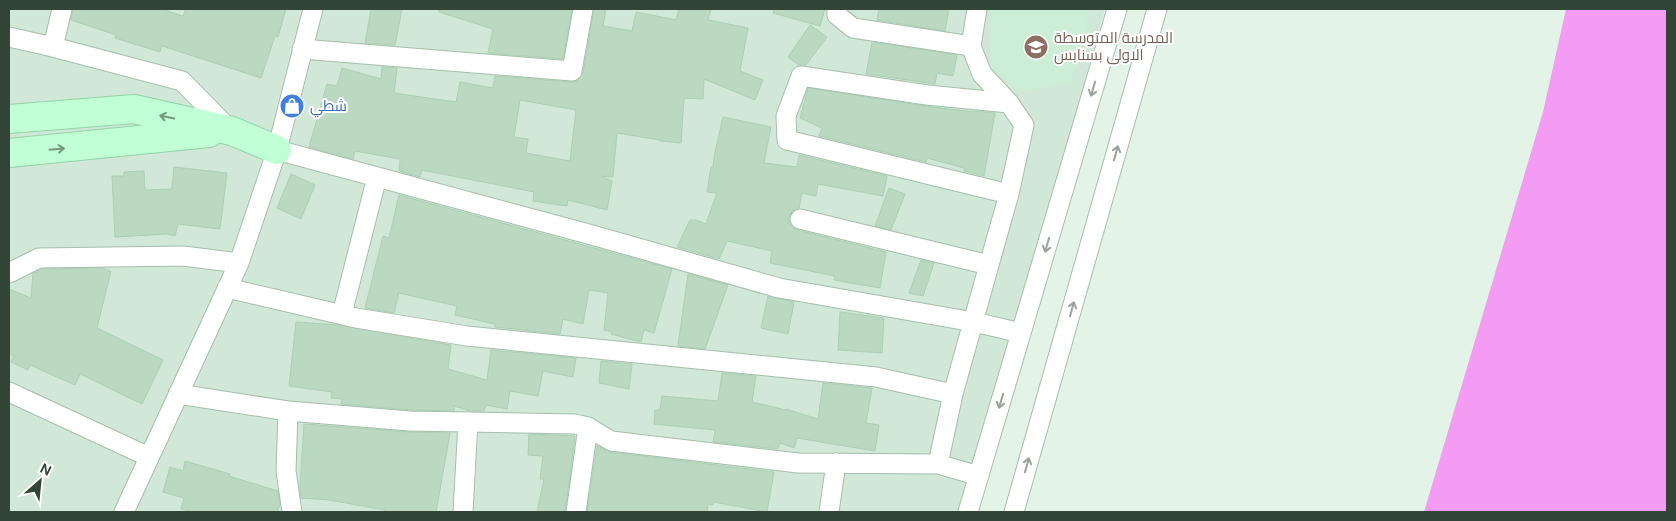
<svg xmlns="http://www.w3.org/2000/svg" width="1676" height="521" viewBox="0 0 1676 521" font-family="'DM Sans',Cairo,sans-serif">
	<rect width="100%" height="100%" fill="#e3f3e8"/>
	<path fill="#d1e7d7" d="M9,9H1105L962,512H9Z"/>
	<path fill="#ccedd6" d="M991,9H1088L1087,27L1071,83L1019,92L991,68Z"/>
	<path fill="#f49bf4" d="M1566,9H1667V512H1424L1543,112Z"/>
	<path fill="#bbd8c1" stroke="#abd0b3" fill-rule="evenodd" d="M73,9H161L183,16L186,9H286L278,37L275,36L261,78L162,46L160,52L115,38L116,35L71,20Z
		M371,9H402L395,45L365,43Z
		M439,9H572L563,59L488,53L493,29L439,12Z
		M594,9H606L603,26L632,31L636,12L676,20L679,9H711L708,20L748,28L740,71L763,80L755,100L704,79L703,99L684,98L681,143L660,141V140L617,133L613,177L601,176L612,181L607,210L568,200L567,206L533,201L534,192L422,170L420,177L399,171L400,159L355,151L353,159L309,147L327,84L337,86L342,68L381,79L382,67L397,68L394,93L456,102L460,82L493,88L495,76L571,82L577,81L583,73ZM520,100L576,110L570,161L526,153L528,139L514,137Z
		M774,9H825L820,26L773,13Z
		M879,9H949L945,31L877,20Z
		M810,25L827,37L806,65H799L788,57Z
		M872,42L957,55L953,76L937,73L935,84L866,74Z
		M808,88L925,106L974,112V111L995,113L984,176L964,171V168L927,158L926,162L819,136L822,128L800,118Z
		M723,117L771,127L764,163L797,167L799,155L887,176L883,196L818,184L816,196L802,193L799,208L792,211L789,217V223L792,227L797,230L886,252L880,288L834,280L835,276L770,263L772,251L727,241L719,259L677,247L690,220H696L706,224L717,193L707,192L711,167H713L715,152Z
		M174,167L227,173L220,229L178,224L175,236L167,234L115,237L112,176H124V172L144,171L145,190L172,189Z
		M291,174L315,185L301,219L277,208Z
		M889,188L905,194L891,230L875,226Z
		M399,195L672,269L654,333L644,330L641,342L611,334L612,332L604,330L608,293L589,290L583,324L563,319L560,334L495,327V324L455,315L457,306L399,293L394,313L365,308L383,236L389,238Z
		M921,260L934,263L923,296L909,293Z
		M101,268L111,271L97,328L163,360L142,404L80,374L75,385L30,365L28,370L11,362L14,356L9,354V289L31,298L33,274L42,269Z
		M688,274L728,285L705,349L678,346Z
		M768,296L794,302L788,334L761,328Z
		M840,312L884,318L882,353L838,350Z
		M296,322L339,325L451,345L448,369L487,380L491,350L576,358L573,377L543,371L538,396L510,391L507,409L486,405L484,411H470L454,406V411L411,410L341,404L342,399L331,398L332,392L289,386Z
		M601,361L632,364L629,389L599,383Z
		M722,373L756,376L752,402L786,410V409L818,419L823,383L872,388L866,423L879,425L875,451L797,438L794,448L780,443L778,449L713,442L715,430L654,424L655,410H660L662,396L718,401Z
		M304,424L409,432L450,433L436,512H384L385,510L329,500L301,498L300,486Z
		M529,434L575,436L565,512H537L544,479H540L543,456L528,455Z
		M597,446L610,452L774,472L767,512L714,502L713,505L708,504L707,512H587Z
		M185,461L230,474L229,476L278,491L280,505L277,512H194L181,509L184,498L163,492L170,467L183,471Z"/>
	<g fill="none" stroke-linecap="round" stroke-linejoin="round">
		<defs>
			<path id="street" d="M837,9V15L853,28L971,46
				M977,9L971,46L982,74L1009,103
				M9,37L53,47L182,81L231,131
				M53,47L62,9
				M302,49L572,71L583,9
				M277,150L592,235L779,288L974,322L1021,333
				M800,219L989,265L953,394L938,464L979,476
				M989,265L1009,194L1024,125L1009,103L927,95L801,76L786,116L787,140L1009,194
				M9,273L39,258L183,256L239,263
				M227,288L356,318L467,336L876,377L953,394
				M342,314L377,177
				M9,392L149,457
				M178,394L288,411L410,421L575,424L588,427L611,441L798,463L938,464
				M288,411L286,471L292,512
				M124,512L239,263L277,150L313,9
				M463,512L468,422
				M576,512L588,427
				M829,512L836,463
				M968,512L1117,9
				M1014,512L1157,9"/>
			<path id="secondary" d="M9,119L134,109L232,131L277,150
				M9,153L209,133"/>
		</defs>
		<use href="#street" stroke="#a5bfac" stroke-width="21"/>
		<use href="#secondary" stroke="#90d5a7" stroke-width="30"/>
		<use href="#street" stroke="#fff" stroke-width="19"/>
		<use href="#secondary" stroke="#c1ffd7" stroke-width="28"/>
	</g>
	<defs><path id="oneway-shaft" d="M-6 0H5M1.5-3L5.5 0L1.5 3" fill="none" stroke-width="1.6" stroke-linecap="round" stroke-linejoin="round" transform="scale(1.25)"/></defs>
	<g stroke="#99a29b">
		<use href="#oneway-shaft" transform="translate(1093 89) rotate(106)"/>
		<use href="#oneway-shaft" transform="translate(1116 153) rotate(-74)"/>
		<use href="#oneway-shaft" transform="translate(1047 245) rotate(106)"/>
		<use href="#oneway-shaft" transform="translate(1072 309) rotate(-74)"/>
		<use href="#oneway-shaft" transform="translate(1001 401) rotate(107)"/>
		<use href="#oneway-shaft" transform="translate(1027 465) rotate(-74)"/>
	</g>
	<g stroke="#73997f">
		<use href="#oneway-shaft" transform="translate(167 117) rotate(-168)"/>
		<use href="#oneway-shaft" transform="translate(57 149) rotate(-5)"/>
	</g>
	<defs>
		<symbol id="school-disc" viewBox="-11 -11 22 22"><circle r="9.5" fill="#8d6e63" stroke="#fff"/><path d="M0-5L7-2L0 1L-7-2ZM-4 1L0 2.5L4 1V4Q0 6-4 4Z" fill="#fff"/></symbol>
		<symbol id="shop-disc" viewBox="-11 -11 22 22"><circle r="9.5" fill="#3f7fe0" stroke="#fff"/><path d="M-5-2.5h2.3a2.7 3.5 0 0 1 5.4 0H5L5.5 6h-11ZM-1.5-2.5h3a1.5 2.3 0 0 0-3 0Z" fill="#fff"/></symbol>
	</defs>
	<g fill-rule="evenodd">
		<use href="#school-disc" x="1022" y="33" width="28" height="28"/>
		<use href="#shop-disc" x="278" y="92" width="28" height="28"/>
	</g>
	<g text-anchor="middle" stroke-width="4" stroke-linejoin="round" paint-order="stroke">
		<g font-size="15" fill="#785e54" stroke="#fff" text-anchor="start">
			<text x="1054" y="43">المدرسة المتوسطة<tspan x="1054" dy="17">الاولى بسنابس</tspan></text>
		</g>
		<g font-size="15" fill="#366cbe" stroke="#fff" text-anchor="start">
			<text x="310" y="111">شطي</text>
		</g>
	</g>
	<rect width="1676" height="521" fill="none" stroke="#334537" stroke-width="20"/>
	<g transform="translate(40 481) rotate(27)" stroke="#ffffff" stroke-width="4" paint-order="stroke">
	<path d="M0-4L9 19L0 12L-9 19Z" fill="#334537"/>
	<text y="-8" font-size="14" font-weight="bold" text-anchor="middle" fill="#334537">N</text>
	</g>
</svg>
